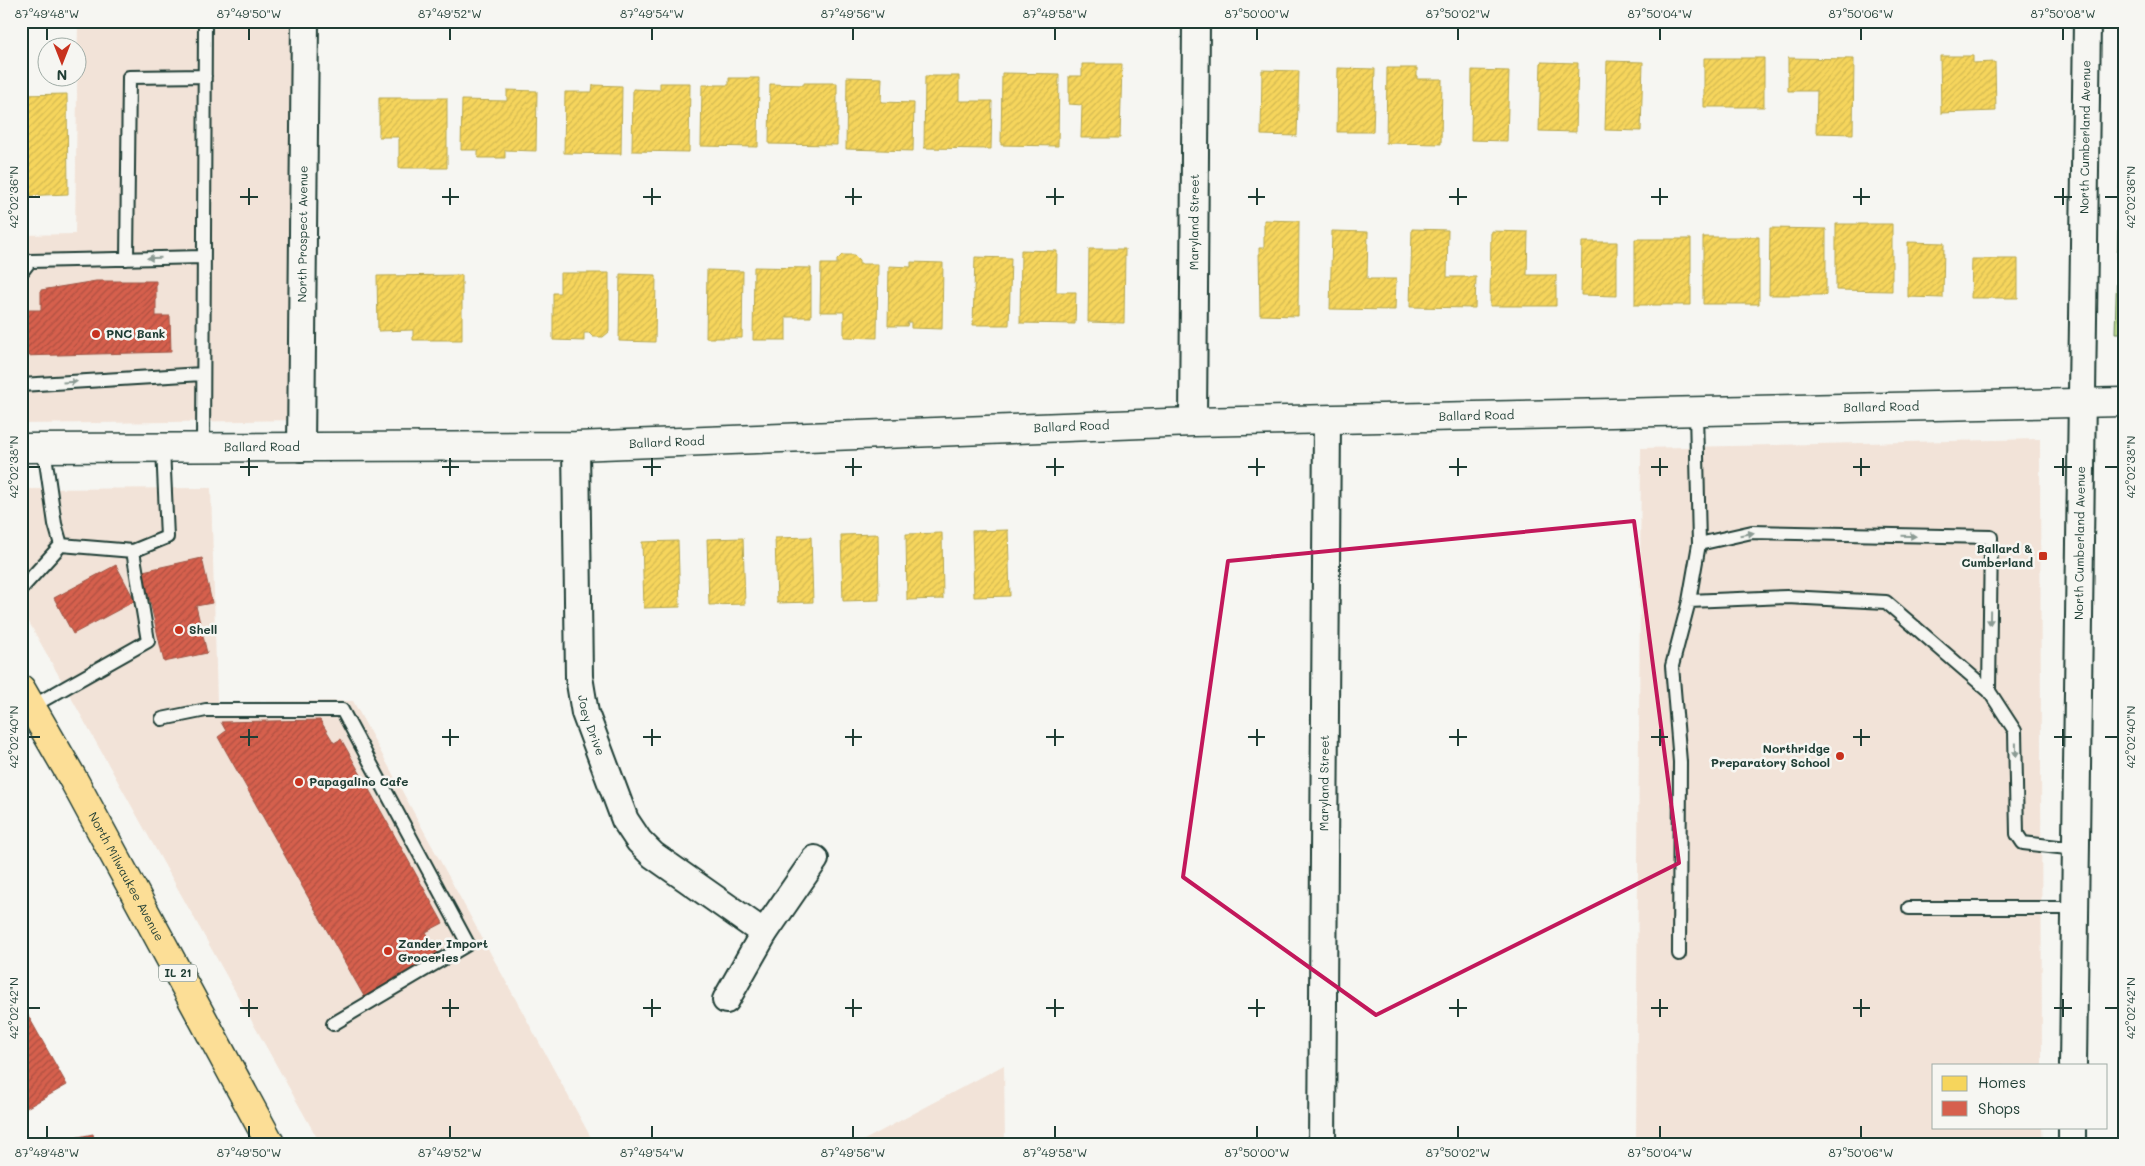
<svg xmlns="http://www.w3.org/2000/svg" width="2145" height="1166" viewBox="0 0 2145 1166" font-family="Mali,sans-serif">
	<defs>
		<pattern id="grass-tufts" width="24" height="20" patternUnits="userSpaceOnUse" patternTransform="scale(1.25)"><rect width="24" height="20" fill="#bcd78f"/><path d="M3 7l-1-3M5 7V3M7 7l1-3M15 17l-1-3M17 17v-4M19 17l1-3" fill="none" stroke="#a1b97c"/></pattern>
		<pattern id="homes-hatch" width="6" height="6" patternUnits="userSpaceOnUse" patternTransform="scale(1.25)"><rect width="6" height="6" fill="#f6d55c"/><path d="M-1 1l2-2M0 6l6-6M5 7l2-2" fill="none" stroke="#d2b851"/></pattern>
		<pattern id="shops-hatch" width="6" height="6" patternUnits="userSpaceOnUse" patternTransform="scale(1.25)"><rect width="6" height="6" fill="#d6604d"/><path d="M-1 1l2-2M0 6l6-6M5 7l2-2" fill="none" stroke="#ad5041"/></pattern>
	</defs>
	<rect width="100%" height="100%" fill="#f6f6f2"/>
	<filter id="ink" filterUnits="userSpaceOnUse"><feTurbulence type="fractalNoise" baseFrequency=".02" numOctaves="2"/><feDisplacementMap in="SourceGraphic" scale="10" xChannelSelector="R" yChannelSelector="G"/><feConvolveMatrix kernelMatrix="1 2 1 2 8 2 1 2 1" color-interpolation-filters="sRGB"/></filter>
	<g filter="url(#ink)">
		<path fill="#f2e3d8" d="M313,21L309,420L21,424V235L75,234L78,22Z
			M2040,439L2042,1065H1934V1127H2042L2043,1145H1636L1641,448Z
			M211,488L217,702L353,701L595,1145H321L21,608V489Z
			M1004,1065L1005,1145H855Z"/>
		<path fill="url(#grass-tufts)" stroke="#6e8a62" d="M2124,29V333H2115Z"/>
		<path fill="url(#homes-hatch)" stroke="#b6a750" d="M1940,56H1973V63L1995,62L1996,111L1941,113Z
			M1704,58H1764V107H1704Z
			M1788,58L1854,59L1853,134L1816,133L1817,91H1788Z
			M1607,61L1643,62L1641,131L1605,130Z
			M1541,62L1578,63L1576,132L1539,131Z
			M1082,64H1122L1120,138H1081L1082,105L1069,104V76H1082Z
			M1338,68L1375,69L1373,132H1337Z
			M1387,68H1417V79H1442L1441,144L1386,143Z
			M1262,70L1299,71L1297,136L1261,135Z
			M1472,70L1509,71L1507,141L1471,140Z
			M1002,73L1059,74L1058,146L1001,145Z
			M925,76H959V101H992L991,149L924,148Z
			M847,77L882,78L881,102L914,103L913,151L846,149Z
			M729,78H759L758,147L701,146L702,85H729Z
			M660,83H690L689,152L632,151L633,89L660,90Z
			M804,83H837V145L769,144L770,84L804,85Z
			M593,85L622,86L621,154L564,153L565,92H592Z
			M507,90L537,91L536,151L505,150V158H478V150H461L462,100L507,101Z
			M67,94L68,194L21,196V95Z
			M379,98H447V168H399V137H379Z
			M1264,220L1299,221L1298,316L1260,315L1259,248H1264Z
			M1836,224H1892V291L1836,290Z
			M1770,228L1826,229V295H1769Z
			M1412,229L1448,230L1447,277H1476L1475,308L1410,307Z
			M1332,231L1368,232L1367,279H1396L1395,310L1330,309Z
			M1491,231L1528,232L1527,275H1556V306H1490Z
			M1703,237H1759V304H1703Z
			M1635,239H1691V305H1635Z
			M1582,242H1617V296L1581,295Z
			M1908,242L1944,243L1943,298L1908,297Z
			M1089,249H1125L1124,323L1088,322Z
			M1021,250L1057,251L1056,292H1076L1075,324L1020,323Z
			M842,255H854L859,260V264H878L877,338L844,337V312H820L821,264H837V260Z
			M975,257L1011,258L1009,325H973Z
			M1972,259H2018V298H1971Z
			M911,262L943,263L942,329L911,328V322H908L907,326H888L889,266L911,267Z
			M754,267L811,268V317H786V340H753Z
			M707,270L743,271L742,338H706Z
			M560,273H609V332L603,337H593L589,333H584V341L553,340V293H560Z
			M620,274L656,275L655,342L619,341Z
			M462,275V340H413V330L378,331L377,276Z
			M1008,530L1010,596L974,597L972,531Z
			M942,533L943,599L907,600L906,534Z
			M878,534L879,600L843,601L841,535Z
			M811,537L813,602L777,603L775,538Z
			M743,538L745,604L709,605L707,539Z
			M678,541L680,607L644,608L642,542Z"/>
		<path fill="url(#shops-hatch)" stroke="#9f5646" d="M96,281H156V316H170L171,352L21,356V310H41V290Z
			M202,558L212,603L196,606L207,653L164,662L143,571Z
			M116,565L135,601L73,634L54,598Z
			M320,720L334,743L341,739L443,923L426,932L440,956L365,998L218,737L226,731L221,722Z
			M21,1003L67,1085L21,1111Z
			M93,1134L95,1145H40Z"/>
		<g fill="none" stroke-linecap="round" stroke-linejoin="round">
			<defs>
				<path id="service" d="M127,259L129,77L205,76
					M21,273L30,261L203,257
					M21,385L202,374
					M44,448L55,524L61,545L133,551
					M203,448L205,21
					M1699,544L1752,532L1991,537L1989,691
					M21,589L61,545
					M1689,601L1787,597L1886,602L1989,691L2015,731L2017,834L2023,843L2076,849
					M31,707L148,641L133,551L167,537L163,448
					M162,719L206,710H342L468,944L333,1024
					M1909,908H2075
					M1679,954L1680,762L1672,666L1689,601L1699,544L1696,412"/>
				<g id="minor">
					<path id="s1" d="M1193,422L1196,21"/>
					<path id="s2" d="M576,446L579,677L585,713L625,820L639,841L653,855L764,933"/>
					<path id="s3" d="M301,448L305,21"/>
					<path d="M726,1000L764,933L815,859"/>
					<path id="s4" d="M2073,1065L2087,21"/>
					<path id="s5" d="M1322,1145L1327,419"/>
					<path d="M2072,1145V1127"/>
				</g>
				<g id="tertiary">
					<path id="s6" d="M21,448L576,446L1193,422L2124,402"/>
				</g>
				<g id="primary">
					<path id="s7" d="M21,689L72,777L271,1145"/>
				</g>
			</defs>
			<use href="#service" stroke="#1f3d34" stroke-width="16"/>
			<use href="#minor" stroke="#1f3d34" stroke-width="30"/>
			<use href="#tertiary" stroke="#1f3d34" stroke-width="31"/>
			<use href="#primary" stroke="#1f3d34" stroke-width="31"/>
			<use href="#service" stroke="#f6f6f2" stroke-width="12"/>
			<use href="#minor" stroke="#f6f6f2" stroke-width="26"/>
			<use href="#tertiary" stroke="#f6f6f2" stroke-width="28"/>
			<use href="#primary" stroke="#fcde96" stroke-width="28"/>
		</g>
		<defs><path id="oneway-solid" d="M-6-.8H1V-3.2L6.5 0L1 3.2V.8H-6Z" transform="scale(1.25)"/></defs>
		<g fill="#8a9a93">
			<use href="#oneway-solid" transform="translate(154 258) rotate(179)"/>
			<use href="#oneway-solid" transform="translate(70 382) rotate(-4)"/>
			<use href="#oneway-solid" transform="translate(1747 534) rotate(-10)"/>
			<use href="#oneway-solid" transform="translate(1909 536) rotate(1)"/>
			<use href="#oneway-solid" transform="translate(1990 618) rotate(91)"/>
			<use href="#oneway-solid" transform="translate(2016 750) rotate(89)"/>
		</g>
	</g>
	<path fill="none" stroke="#c2185b" stroke-width="4" stroke-linejoin="round" d="M1634,521L1679,863L1376,1015L1183,877L1228,561Z"/>
	<path fill="none" stroke="#1f3d34" stroke-width="2" d="M47,28V40M249,28V40M450,28V40M652,28V40M853,28V40M1055,28V40M1257,28V40M1458,28V40M1660,28V40M1861,28V40M2063,28V40M249,188V205M450,188V205M652,188V205M853,188V205M1055,188V205M1257,188V205M1458,188V205M1660,188V205M1861,188V205M2063,188V205M28,197H40M240,197H258M442,197H459M643,197H661M845,197H862M1046,197H1064M1248,197H1265M1449,197H1467M1651,197H1668M1853,197H1870M2054,197H2072M2105,197H2118M249,458V476M450,458V476M652,458V476M853,458V476M1055,458V476M1257,458V476M1458,458V476M1660,458V476M1861,458V476M2063,458V476M28,467H40M240,467H258M442,467H459M643,467H661M845,467H862M1046,467H1064M1248,467H1265M1449,467H1467M1651,467H1668M1853,467H1870M2054,467H2072M2105,467H2118M249,729V746M450,729V746M652,729V746M853,729V746M1055,729V746M1257,729V746M1458,729V746M1660,729V746M1861,729V746M2063,729V746M28,737H40M240,737H258M442,737H459M643,737H661M845,737H862M1046,737H1064M1248,737H1265M1449,737H1467M1651,737H1668M1853,737H1870M2054,737H2072M2105,737H2118M249,999V1017M450,999V1017M652,999V1017M853,999V1017M1055,999V1017M1257,999V1017M1458,999V1017M1660,999V1017M1861,999V1017M2063,999V1017M28,1008H40M240,1008H258M442,1008H459M643,1008H661M845,1008H862M1046,1008H1064M1248,1008H1265M1449,1008H1467M1651,1008H1668M1853,1008H1870M2054,1008H2072M2105,1008H2118M47,1126V1138M249,1126V1138M450,1126V1138M652,1126V1138M853,1126V1138M1055,1126V1138M1257,1126V1138M1458,1126V1138M1660,1126V1138M1861,1126V1138"/>
	<g fill="#c8321e" stroke="#f6f6f2" stroke-width="2">
		<circle cx="96" cy="334" r="5"/>
		<rect x="2038" y="551" width="10" height="10" rx="2.5"/>
		<circle cx="179" cy="630" r="5"/>
		<circle cx="1840" cy="756" r="5"/>
		<circle cx="299" cy="782" r="5"/>
		<circle cx="388" cy="951" r="5"/>
	</g>
	<g text-anchor="middle" stroke-width="5" stroke-linejoin="round" paint-order="stroke">
		<rect fill="#f6f6f2" stroke="#60746d" stroke-width="1" x="159" y="964.5" width="38" height="17" rx="4"/>
		<g font-size="11" font-weight="bold" fill="#1f3d34">
			<text x="178" y="977">IL 21</text>
		</g>
		<g font-size="12" fill="#1f3d34" stroke="#f6f6f2">
			<text dy="4" stroke="none"><textPath href="#s4" startOffset="928">North Cumberland Avenue</textPath></text>
			<text dy="4" stroke="none"><textPath href="#s1" startOffset="200">Maryland Street</textPath></text>
			<text dy="4" stroke="none"><textPath href="#s3" startOffset="214">North Prospect Avenue</textPath></text>
			<text dy="4" stroke="none"><textPath href="#s6" startOffset="1861">Ballard Road</textPath></text>
			<text dy="4" stroke="none"><textPath href="#s6" startOffset="1456">Ballard Road</textPath></text>
			<text dy="4" stroke="none"><textPath href="#s6" startOffset="1051">Ballard Road</textPath></text>
			<text dy="4" stroke="none"><textPath href="#s6" startOffset="646">Ballard Road</textPath></text>
			<text dy="4" stroke="none"><textPath href="#s6" startOffset="241">Ballard Road</textPath></text>
			<text dy="4" stroke="none"><textPath href="#s4" startOffset="522">North Cumberland Avenue</textPath></text>
			<text dy="4" stroke="none"><textPath href="#s2" startOffset="281">Joey Drive</textPath></text>
			<text dy="4" stroke="none"><textPath href="#s5" startOffset="362">Maryland Street</textPath></text>
			<text dy="4" stroke="none"><textPath href="#s7" startOffset="215">North Milwaukee Avenue</textPath></text>
		</g>
		<g font-size="12" font-weight="bold" fill="#1f3d34" stroke="#f6f6f2" text-anchor="start">
			<text x="106" y="338">PNC Bank</text>
			<text x="2033" y="553" text-anchor="end">Ballard &amp;<tspan x="2033" dy="14">Cumberland</tspan></text>
			<text x="189" y="634">Shell</text>
			<text x="1830" y="753" text-anchor="end">Northridge<tspan x="1830" dy="14">Preparatory School</tspan></text>
			<text x="309" y="786">Papagalino Cafe</text>
			<text x="398" y="948">Zander Import<tspan x="398" dy="14">Groceries</tspan></text>
		</g>
	</g>
	<rect width="2145" height="1166" fill="none" stroke="#f6f6f2" stroke-width="55"/>
	<rect x="1932" y="1064" width="175" height="65" fill="#f6f6f2" stroke="#a0aca6"/>
	<rect x="1942" y="1076" width="25" height="15" fill="#f6d55c" stroke="#a0aca6"/>
	<text x="1978" y="1088" font-size="15" fill="#1f3d34">Homes</text>
	<rect x="1942" y="1101" width="25" height="15" fill="#d6604d" stroke="#a0aca6"/>
	<text x="1978" y="1114" font-size="15" fill="#1f3d34">Shops</text>
	<g transform="translate(62 62) rotate(180)"><circle r="24" fill="#f6f6f2" stroke="#a0aca6"/>
	<path d="M0-4L9 19L0 12L-9 19Z" fill="#c8321e"/>
	<text y="-8" font-size="14" font-weight="bold" text-anchor="middle" fill="#1f3d34">N</text>
	</g>
	<rect x="28" y="28" width="2090" height="1110" fill="none" stroke="#1f3d34" stroke-width="2"/>
	<g font-size="12" text-anchor="middle" fill="#1f3d34">
		<text x="47" y="18">87°49'48"W</text>
		<text x="249" y="18">87°49'50"W</text>
		<text x="450" y="18">87°49'52"W</text>
		<text x="652" y="18">87°49'54"W</text>
		<text x="853" y="18">87°49'56"W</text>
		<text x="1055" y="18">87°49'58"W</text>
		<text x="1257" y="18">87°50'00"W</text>
		<text x="1458" y="18">87°50'02"W</text>
		<text x="1660" y="18">87°50'04"W</text>
		<text x="1861" y="18">87°50'06"W</text>
		<text x="2063" y="18">87°50'08"W</text>
		<text transform="translate(2131 197) rotate(-90)" y="4">42°02'36"N</text>
		<text transform="translate(14 197) rotate(-90)" y="4">42°02'36"N</text>
		<text transform="translate(2131 467) rotate(-90)" y="4">42°02'38"N</text>
		<text transform="translate(14 467) rotate(-90)" y="4">42°02'38"N</text>
		<text transform="translate(2131 737) rotate(-90)" y="4">42°02'40"N</text>
		<text transform="translate(14 737) rotate(-90)" y="4">42°02'40"N</text>
		<text transform="translate(2131 1008) rotate(-90)" y="4">42°02'42"N</text>
		<text transform="translate(14 1008) rotate(-90)" y="4">42°02'42"N</text>
		<text x="47" y="1157">87°49'48"W</text>
		<text x="249" y="1157">87°49'50"W</text>
		<text x="450" y="1157">87°49'52"W</text>
		<text x="652" y="1157">87°49'54"W</text>
		<text x="853" y="1157">87°49'56"W</text>
		<text x="1055" y="1157">87°49'58"W</text>
		<text x="1257" y="1157">87°50'00"W</text>
		<text x="1458" y="1157">87°50'02"W</text>
		<text x="1660" y="1157">87°50'04"W</text>
		<text x="1861" y="1157">87°50'06"W</text>
	</g>
</svg>
